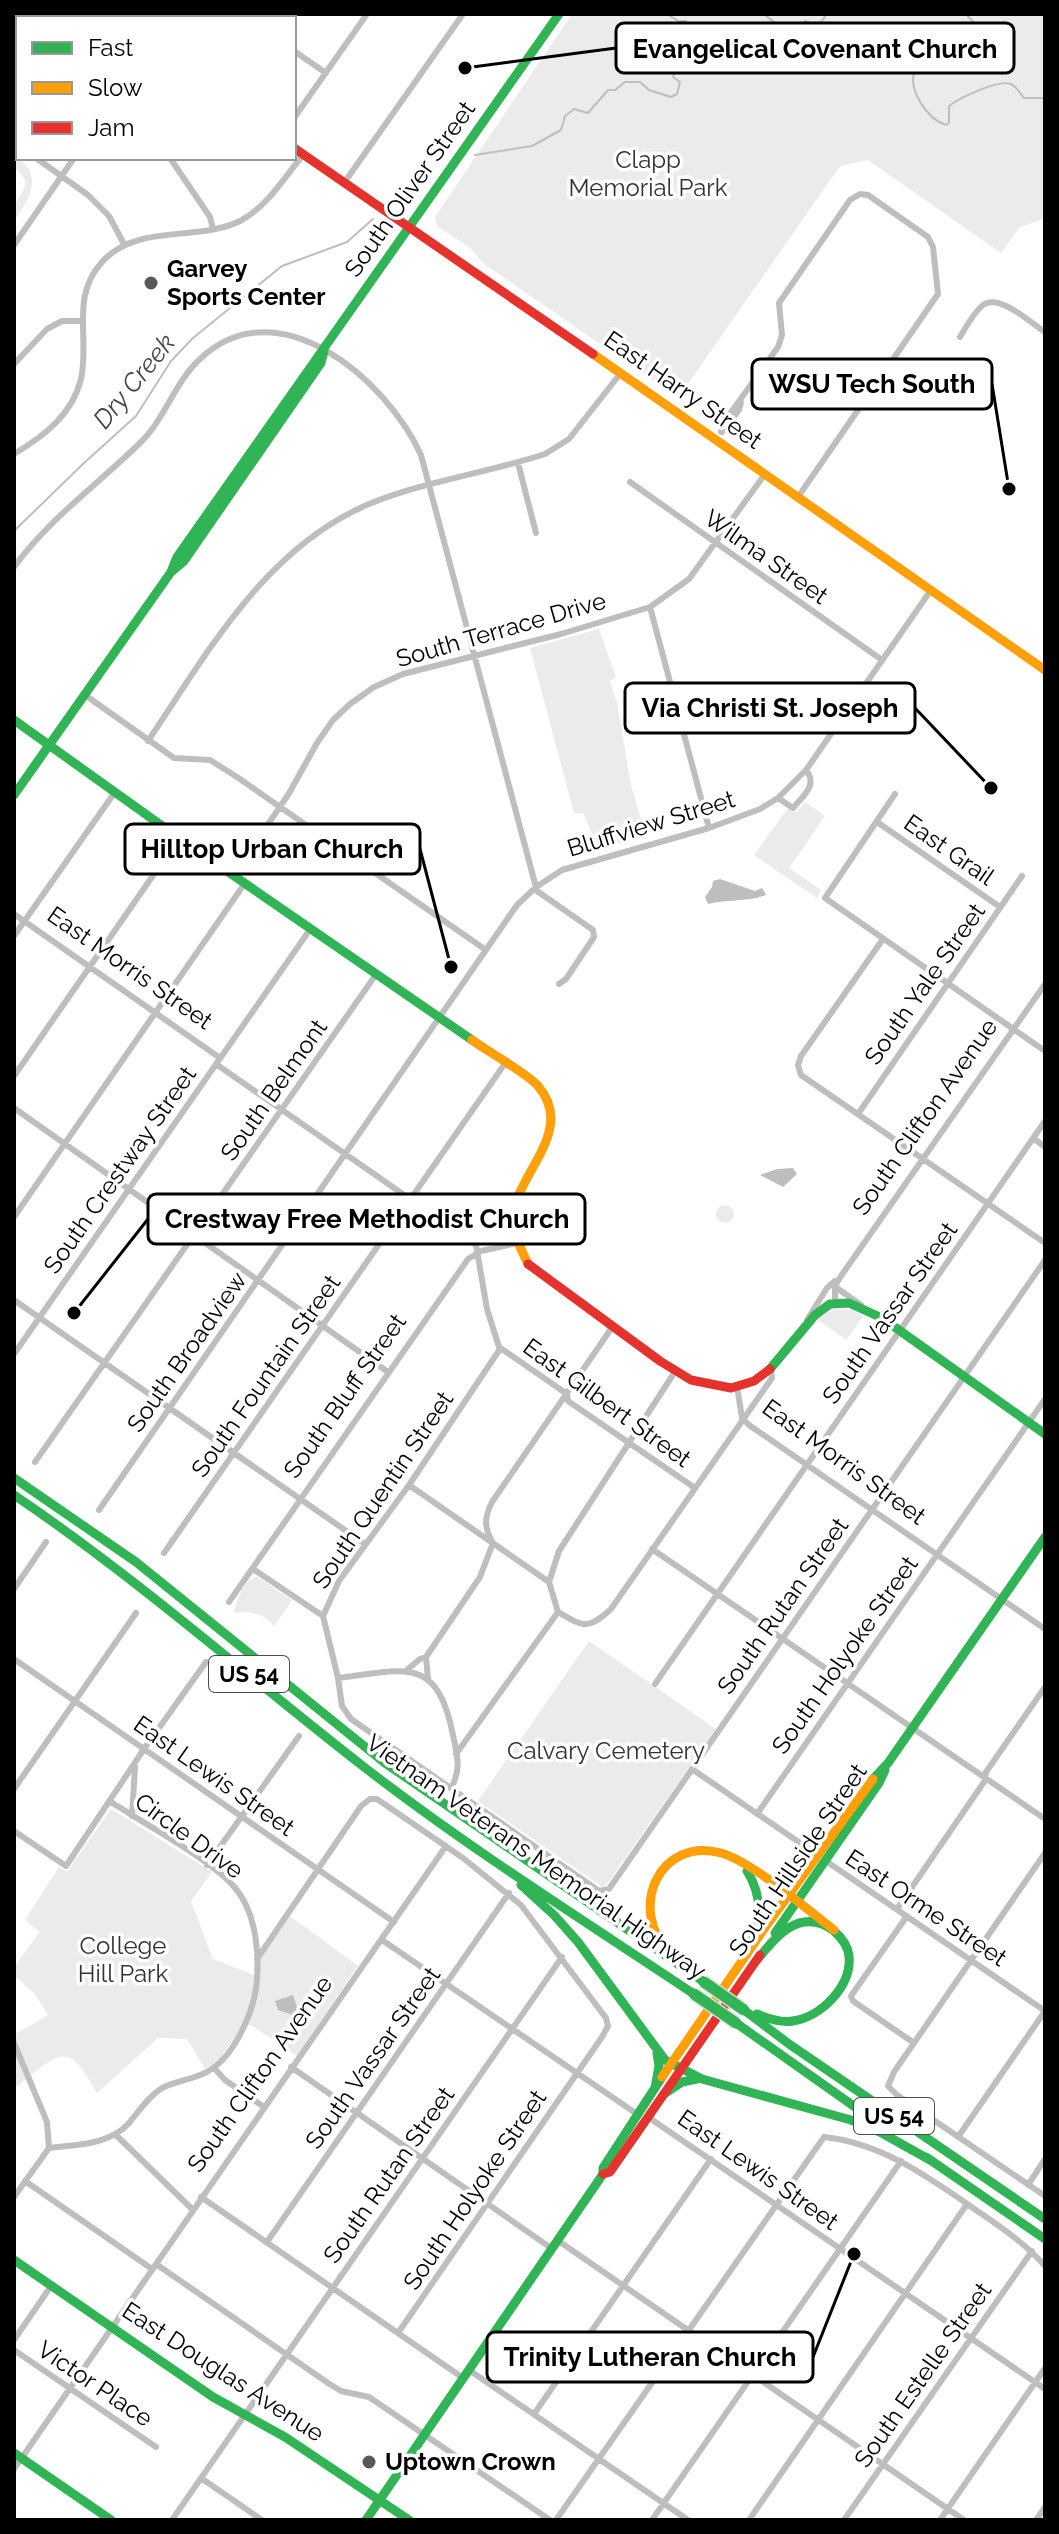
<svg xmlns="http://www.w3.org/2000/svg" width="1059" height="2534" viewBox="0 0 1059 2534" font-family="Raleway,sans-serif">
	<rect width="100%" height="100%" fill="#fff"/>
	<path fill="#ebebeb" d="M572,14H1045V218L1019,228L1001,253L868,160L840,166L678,398L483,263L469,247L437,226L435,217Z
		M14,156C45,174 30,198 14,221C14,219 14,209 14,207C20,191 36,184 14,168Z
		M599,629L616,677L610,682L617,703L631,785L646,836L595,851L593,835L583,813H574L530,648Z
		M805,802L825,816L789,868L821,890L817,898L754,855L788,808L796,813Z
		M716 1214a9 9 0 1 1 18 0a9 9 0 1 1-18 0Z
		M835,1309L852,1310L863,1316L846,1340L817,1319Z
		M257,1577L292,1600L274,1626C264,1613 250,1611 234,1613C237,1599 242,1582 257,1577Z
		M589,1641L716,1729L604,1888L478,1801Z
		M111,1809L212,1872L191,1901L213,1959L254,1975L260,1959L290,1916L358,1966L297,2056L251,2025H244L219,2059L205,2069L187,2039L158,2038L97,2093C90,2083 83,2067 74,2060C56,2046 31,2079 14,2088V2035L48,2015L35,1994L14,1975V1967L40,1932L25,1920L59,1867L67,1872Z"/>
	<path fill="#bebebe" d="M720,879L755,891L762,888L766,895C747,902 728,899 708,904L705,897L712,887L713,881Z
		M793,1168L797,1174L783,1187L760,1175L777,1169Z
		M293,1995L299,2013L293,2015L278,2010L275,2001Z"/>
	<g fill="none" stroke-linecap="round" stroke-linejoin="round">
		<path stroke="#bebebe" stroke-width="2" d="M764,14C777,25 791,37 805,21L815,24L821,22L827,14
			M966,14L986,36L987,46L983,54L974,50L962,61C945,61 931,61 915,70C907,89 927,119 946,125L949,123V106C959,98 999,79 1011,84C1016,86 1021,94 1024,98H1045
			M475,155L532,146L561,130L565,116L574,109L588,113L608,90H615L625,82H640L649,90L671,97L677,94L680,82L673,77L676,69L684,65L687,58L689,25L686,21H678L667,14
			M14,531L84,463L136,416L171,361L193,338L282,266L347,242L373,219"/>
		<path stroke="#bebebe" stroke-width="6" d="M242,14L247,18
			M77,18L80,14
			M134,18L137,14
			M294,51L326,73
			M14,107L18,101
			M294,118L367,14
			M14,142L18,145
			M36,158L88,195L109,216L124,244
			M170,158L210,217L213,229
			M344,183L463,14
			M14,245L74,158
			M960,337C966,327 974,312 983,305C999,293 1031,323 1045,332
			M14,364L47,329L62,321H82
			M721,432L722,425L778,347L782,335L779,303L850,200L860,194L868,195L928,237L933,247L938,294L798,497
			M722,432L739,410L741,402
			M14,454C44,436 72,415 81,379C90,338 70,297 102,262C137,223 197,242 240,221C267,207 284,178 303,155
			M518,463L536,533
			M630,482L882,660
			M14,567C49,519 98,484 140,443C165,419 174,383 200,359C278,285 387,380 421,455L537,891L593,930L594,937L566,979L559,984
			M650,607L709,828
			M85,695L174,758L210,760L237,777L486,950
			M148,741C208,652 265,548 369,504C425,481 487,473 545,454L569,439L620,374
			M895,794L825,898L1045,1051
			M778,798L793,808C804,795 818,785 806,770
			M877,822L1000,907
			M233,875L288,795L317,743L333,720L350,704L374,687L403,674L561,634L650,607L689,579L765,474
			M14,914L220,1058
			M14,936L115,792
			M883,939L801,1056L798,1065L801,1075L1045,1243
			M216,1064L476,1245
			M14,1076L179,838
			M14,1108L388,1372
			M858,1114L1022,876
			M1033,1138L1045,1147
			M14,1217L245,883
			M476,1245L487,1309L499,1347L567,1394L568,1401L695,1488
			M476,1245L505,1202L516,1201
			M834,1286L861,1305
			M14,1300L365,1544
			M835,1303V1286L841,1276L1045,984
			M807,1320L827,1288L835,1281
			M500,1349L409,1485L339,1581L323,1616L338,1678L342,1706L351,1719L599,1891L609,1889L1045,1260
			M14,1354L311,928
			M737,1386L742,1418L749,1425L1045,1629
			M35,1462L377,973
			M409,1485L549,1582
			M99,1510L517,905L536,887L562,870L709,828L760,809L778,798L806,770L931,590
			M652,1549L1045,1819
			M164,1553L506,1062
			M253,1569L323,1616
			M14,1589L46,1542
			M229,1602L468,1259L481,1251L517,1243
			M558,1612C584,1627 588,1630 611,1609L772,1378L771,1371
			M426,1657L480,1577L493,1543C484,1528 484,1518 492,1502L613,1326
			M14,1659L394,1922
			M408,1669L420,1659L426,1657L428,1679
			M338,1678C404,1670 437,1654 453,1735C457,1755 462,1769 451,1788
			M655,1684L1045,1121
			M456,1754L558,1612L549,1582L559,1551L676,1370
			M692,1769L816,1854
			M14,1789L136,1613
			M757,1814L1045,1399
			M132,1816L135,1767
			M14,1831L66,1866L144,1749L206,1662
			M1045,1853L894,2072L888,2086L897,2095L1045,2196
			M826,1861L1045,2011
			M207,1865L299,1736
			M897,1909L984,1782L986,1772L1045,1687
			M907,1916L851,1996L853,2001L914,2043
			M382,1940L637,2114
			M257,1959L361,1806L370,1799H377L463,1858L521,1905L606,2018L608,2026L602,2037L398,2333
			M14,2043L47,2122L49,2148
			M291,2067L551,2248
			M214,2068L225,2080L264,2107
			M648,2117L1045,2389
			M116,2135L192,2209
			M958,2137L1045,2011
			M25,2181L152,2269
			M1028,2185L1045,2159
			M14,2197L49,2148C75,2145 110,2145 129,2123C139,2111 148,2097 162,2088C178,2080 199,2079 213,2068C235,2053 252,2014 256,1989C260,1957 257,1915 236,1889C214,1861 143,1823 111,1802
			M201,2197L463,2378
			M557,2240L964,2520
			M267,2242L509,1893
			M156,2264L328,2383L341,2391L369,2397L550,2520
			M14,2340L51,2286
			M14,2350L156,2447
			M469,2370L688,2520
			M534,2414L711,2159
			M14,2469L446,1846
			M201,2478L262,2520
			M172,2520L562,1957
			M556,2520L824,2137C881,2143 927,2176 973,2208C999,2226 1024,2242 1045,2266
			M652,2520L901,2161
			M749,2520L967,2204
			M844,2520L1032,2251
			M940,2520L1045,2368
			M1036,2520L1045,2507"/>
		<path stroke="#30b455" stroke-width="9" d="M171,572L177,557L559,14
			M14,720L179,838L472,1040
			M14,795L171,572L184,561L321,363L324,351
			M770,1369L815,1315L830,1304L849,1303L882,1318L1045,1434
			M14,1478L136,1562L385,1763L704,1982
			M14,1495C137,1578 247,1676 364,1767C470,1849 583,1920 694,1994
			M873,1779L888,1763L1045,1537
			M747,1871C765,1900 760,1924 747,1954
			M521,1885L554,1915L578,1942L665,2060L702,2079L851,2120L880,2132L930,2160
			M775,1933L879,1783L885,1770
			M757,1960C776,1936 800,1907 833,1930C841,1937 848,1945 849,1956C852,1986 821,2017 793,2021C781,2023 769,2019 757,2014
			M744,2010L789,2044L1045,2219
			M736,2023L889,2131
			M655,2088L659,2066L657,2053
			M664,2094L682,2082L697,2079
			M926,2157L1045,2239
			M14,2260L213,2397L285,2437L409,2520
			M14,2453L111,2520
			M366,2520L603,2174V2168L662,2077"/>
		<path stroke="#ff9f0a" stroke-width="9" d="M104,14L110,18
			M593,354L1045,670
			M472,1040C487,1051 528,1074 538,1086C575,1129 521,1170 514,1211C511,1231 520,1247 528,1264
			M669,1953C627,1908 660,1836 721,1853C751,1861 808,1910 834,1930
			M662,2077L766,1926L873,1779"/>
		<path stroke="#e5322d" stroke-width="9" d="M294,148L593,354
			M528,1264L660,1361L691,1380L731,1388L754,1381L770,1369
			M603,2174L610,2172L760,1955"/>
		<defs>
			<path id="fast-bridge" d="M704,1982L744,2010
				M694,1994L736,2023"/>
		</defs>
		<use href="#fast-bridge" stroke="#dbdbdb" stroke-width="14" stroke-linecap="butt"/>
		<use href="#fast-bridge" stroke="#30b455" stroke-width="11"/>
	</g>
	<g fill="#595959" stroke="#fff" stroke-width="3">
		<circle cx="151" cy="283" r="8"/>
		<circle cx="369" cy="2462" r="8"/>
	</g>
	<g text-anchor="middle" stroke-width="7" stroke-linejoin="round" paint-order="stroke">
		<g fill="#fff" stroke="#4c4c4c" stroke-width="2">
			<rect x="209" y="1656" width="80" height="36" rx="6"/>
			<rect x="854" y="2098" width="80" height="36" rx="6"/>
		</g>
		<g font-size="22" font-weight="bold" fill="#000">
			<text x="249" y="1682">US 54</text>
			<text x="894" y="2124">US 54</text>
		</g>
		<g font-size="24" fill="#323232" stroke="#fff">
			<text x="648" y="168">Clapp<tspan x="648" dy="28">Memorial Park</tspan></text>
			<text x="606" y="1759">Calvary Cemetery</text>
			<text x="123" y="1954">College<tspan x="123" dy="28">Hill Park</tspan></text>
		</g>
		<g font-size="24" fill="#000" stroke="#fff">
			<text transform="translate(410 189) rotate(-55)" y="8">South Oliver Street</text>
			<text transform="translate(683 390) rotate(35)" y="8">East Harry Street</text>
			<text transform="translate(766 557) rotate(35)" y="8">Wilma Street</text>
			<text transform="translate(501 630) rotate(-16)" y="8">South Terrace Drive</text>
			<text transform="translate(651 824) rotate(-17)" y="8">Bluffview Street</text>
			<text transform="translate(949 850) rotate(35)" y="8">East Grail</text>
			<text transform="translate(130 968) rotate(35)" y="8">East Morris Street</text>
			<text transform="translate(925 984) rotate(-55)" y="8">South Yale Street</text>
			<text transform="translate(274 1090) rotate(-55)" y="8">South Belmont</text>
			<text transform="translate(925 1117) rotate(-55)" y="8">South Clifton Avenue</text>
			<text transform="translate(120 1170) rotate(-55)" y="8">South Crestway Street</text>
			<text transform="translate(890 1313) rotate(-55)" y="8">South Vassar Street</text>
			<text transform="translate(187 1352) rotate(-55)" y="8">South Broadview</text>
			<text transform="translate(266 1376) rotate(-55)" y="8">South Fountain Street</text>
			<text transform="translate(345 1396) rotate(-55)" y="8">South Bluff Street</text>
			<text transform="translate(607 1403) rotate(36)" y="8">East Gilbert Street</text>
			<text transform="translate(844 1462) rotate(36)" y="8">East Morris Street</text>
			<text transform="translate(383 1490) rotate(-56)" y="8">South Quentin Street</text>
			<text transform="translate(783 1606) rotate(-55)" y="8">South Rutan Street</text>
			<text transform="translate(845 1655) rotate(-55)" y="8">South Holyoke Street</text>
			<text transform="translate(214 1776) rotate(35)" y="8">East Lewis Street</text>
			<text transform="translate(189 1836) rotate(36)" y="8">Circle Drive</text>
			<text transform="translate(536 1857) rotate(35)" y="8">Vietnam Veterans Memorial Highway</text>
			<text transform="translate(798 1860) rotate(-56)" y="8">South Hillside Street</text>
			<text transform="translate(926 1908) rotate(34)" y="8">East Orme Street</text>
			<text transform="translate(373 2058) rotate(-55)" y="8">South Vassar Street</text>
			<text transform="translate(260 2074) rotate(-55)" y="8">South Clifton Avenue</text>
			<text transform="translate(758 2170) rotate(35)" y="8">East Lewis Street</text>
			<text transform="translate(389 2175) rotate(-55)" y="8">South Rutan Street</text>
			<text transform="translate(475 2190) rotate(-56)" y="8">South Holyoke Street</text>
			<text transform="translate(223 2372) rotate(33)" y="8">East Douglas Avenue</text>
			<text transform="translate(923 2375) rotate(-55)" y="8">South Estelle Street</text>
			<text transform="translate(95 2384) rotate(34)" y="8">Victor Place</text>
		</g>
		<g font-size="24" font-weight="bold" fill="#000" stroke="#fff" text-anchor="start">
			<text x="167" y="277">Garvey<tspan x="167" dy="28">Sports Center</tspan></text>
			<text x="385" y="2470">Uptown Crown</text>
		</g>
		<g font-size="26" font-style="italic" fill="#434343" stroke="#fff">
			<text transform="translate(134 381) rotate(-51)" y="9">Dry Creek</text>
		</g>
	</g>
	<path fill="none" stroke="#000" stroke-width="3" d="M465 68L616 48M1009 489L992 384M991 788L915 708M451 967L420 849M74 1313L148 1219M854 2254L813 2357"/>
	<g fill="#000" stroke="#fff" stroke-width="3">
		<circle cx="465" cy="68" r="8"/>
		<circle cx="1009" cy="489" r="8"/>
		<circle cx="991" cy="788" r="8"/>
		<circle cx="451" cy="967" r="8"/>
		<circle cx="74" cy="1313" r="8"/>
		<circle cx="854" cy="2254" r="8"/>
	</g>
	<g fill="#fff" stroke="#000" stroke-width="3">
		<rect x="616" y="23" width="398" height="50" rx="8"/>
		<rect x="752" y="359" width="240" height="50" rx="8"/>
		<rect x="625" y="683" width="290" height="50" rx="8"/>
		<rect x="125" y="824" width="295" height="50" rx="8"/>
		<rect x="148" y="1194" width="437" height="50" rx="8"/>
		<rect x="487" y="2332" width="326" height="50" rx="8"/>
	</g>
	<g font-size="26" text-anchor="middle" font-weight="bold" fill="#000">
		<text x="815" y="58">Evangelical Covenant Church</text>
		<text x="872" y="393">WSU Tech South</text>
		<text x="770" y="717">Via Christi St. Joseph</text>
		<text x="272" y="858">Hilltop Urban Church</text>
		<text x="367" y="1228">Crestway Free Methodist Church</text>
		<text x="650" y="2366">Trinity Lutheran Church</text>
	</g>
	<rect width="1059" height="2534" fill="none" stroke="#000000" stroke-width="32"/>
	<rect x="16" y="16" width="280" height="144" fill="#ffffff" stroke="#999999" stroke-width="2"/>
	<rect x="32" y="42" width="40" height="12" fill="#30b455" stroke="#999999" stroke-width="2"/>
	<text x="88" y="56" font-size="24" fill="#000000">Fast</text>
	<rect x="32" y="82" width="40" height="12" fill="#ff9f0a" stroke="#999999" stroke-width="2"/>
	<text x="88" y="96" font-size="24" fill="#000000">Slow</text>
	<rect x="32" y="122" width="40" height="12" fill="#e5322d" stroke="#999999" stroke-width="2"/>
	<text x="88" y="136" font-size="24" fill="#000000">Jam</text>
</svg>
